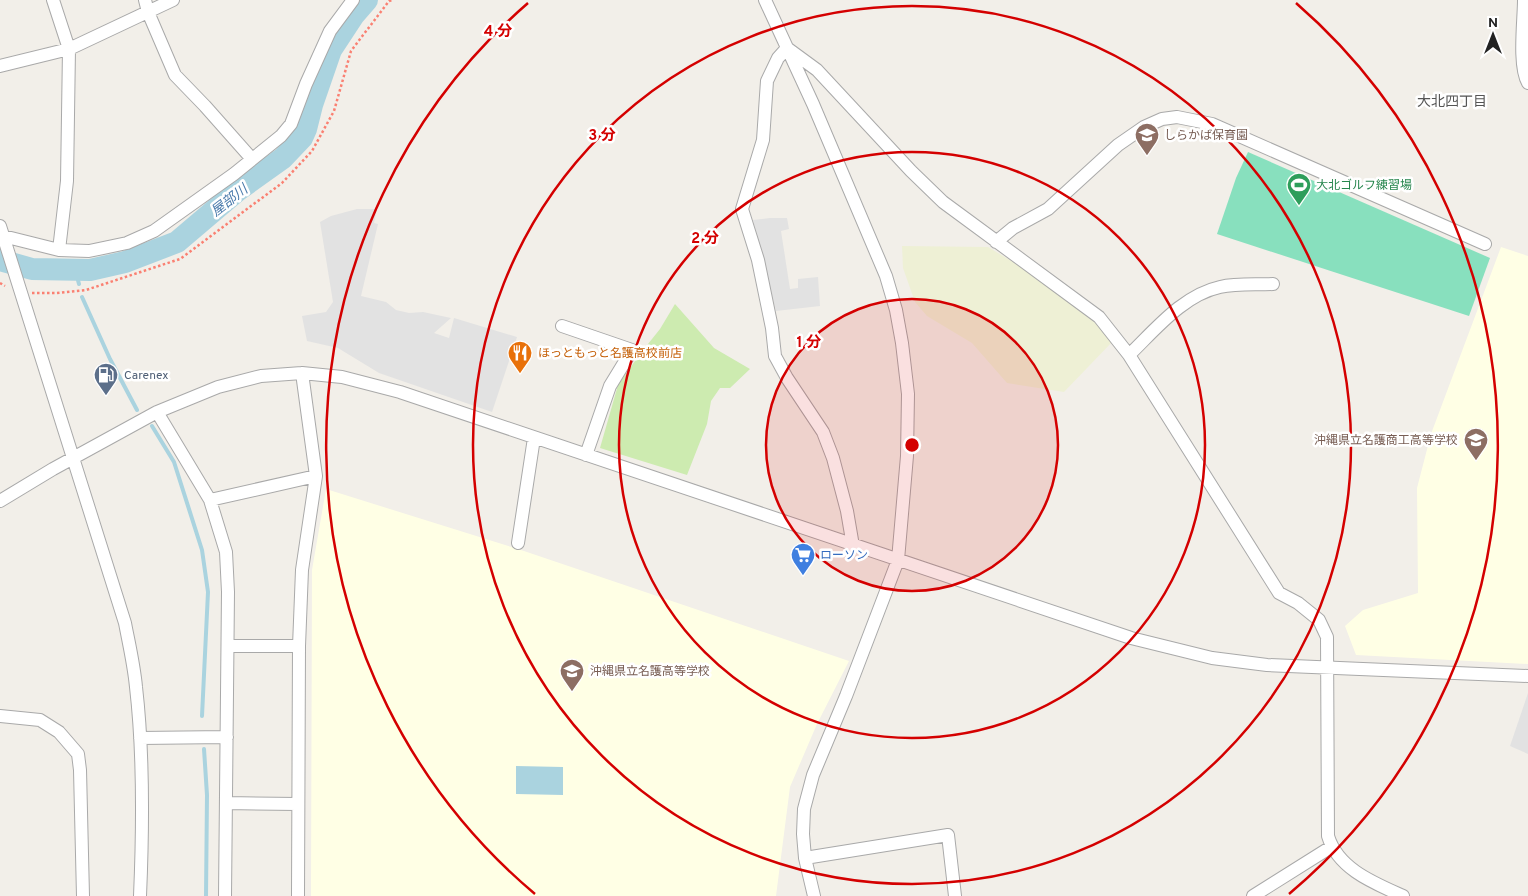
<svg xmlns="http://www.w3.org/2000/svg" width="1528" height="896" viewBox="0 0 1528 896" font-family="Overpass,'Noto Sans JP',sans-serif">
	<rect width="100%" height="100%" fill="#f2efe9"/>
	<path fill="#ffffe5" d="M1501,247L1528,256V664L1356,655L1345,626L1363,610L1418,593L1417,488L1431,434Z
		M326,489L524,551L849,661L817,724L790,787L776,896H311L312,570Z"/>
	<path fill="#eef0d5" d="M902,246L988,247L1058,289L1114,340L1064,392L1007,383L972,343L927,316L915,302L903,268Z"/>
	<path fill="#cdebb0" d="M675,304L714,348L750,369L730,388H720L711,401L707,424L687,475L600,448L618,385L640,354L660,329Z"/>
	<path fill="#88e0be" d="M1248,152L1490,258L1469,316L1217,234L1236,178Z"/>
	<path fill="#e2e2e2" d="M357,209H377L374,223L378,224L361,296L386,302L396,310L409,313L423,312L451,318L434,333L449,338L454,318L517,337L492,412L379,373L338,348L307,341L302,316L326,312L333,302L320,222L331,216Z
		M770,218H787L789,229L781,231L790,289L798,288V279L818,277L820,306L776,311L753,220Z
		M1528,693V754L1510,746Z"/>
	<path fill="#aad3df" d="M516,766L563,767V795L516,794Z"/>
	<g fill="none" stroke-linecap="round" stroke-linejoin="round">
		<path stroke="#aad3df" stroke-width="4" d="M75,269L79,284
			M82,297L110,359L137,410
			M152,426L174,462L202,550L208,592L202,716
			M204,749L207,795L206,896"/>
		<path stroke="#aad3df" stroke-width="22" d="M0,260L32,269L90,270L125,262L177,242L237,191L283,158L302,138L306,129L312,105L331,50L354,15L367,0"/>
		<defs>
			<path id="minor" d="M145,0L148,12L175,75L205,106L252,159
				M765,0L813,104L886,276L896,310L902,343L908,394L907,456L898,560L846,696L813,775L804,809L803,834L805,858L814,896
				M1524,0C1524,20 1518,66 1528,83
				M787,48L817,70L911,171L943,202L1099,317L1129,355L1279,593L1298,603L1319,620L1327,637L1328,836C1338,869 1374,883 1403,896
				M787,48L778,58L767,81L763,140L742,209L758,260L772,328L775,356L787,378L823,432L833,458L847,511L853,546
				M0,66L69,49L173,0
				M0,226L125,623C129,644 134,665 136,687C144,756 143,827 140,896
				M3,236L59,250L67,181L69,49L53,0
				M996,242L1013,228L1048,209L1118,145L1144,127L1162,119L1177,117L1212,124L1485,244
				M59,250L89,251L127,243L154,231L234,174L281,136L291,124L306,84L330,31L353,0
				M562,326L632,350L610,386L586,455
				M1129,355C1155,330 1183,295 1220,287C1237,283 1256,285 1273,284
				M157,412L210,500
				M0,501L53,469L157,412L218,387L261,376L302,373L342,377L400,392L1131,638L1212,658L1267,665L1528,676
				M518,543L534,438
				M228,646H299
				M0,716L40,720L59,732L78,754L80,770L83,896
				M140,738L227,737
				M226,803L297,804
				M805,858L948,835L955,896
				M225,896L228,592L226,552L210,500L316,476
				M298,896L299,646L302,570L316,476L302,373
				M1253,896L1331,847"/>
		</defs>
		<use href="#minor" stroke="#a9a9a9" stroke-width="14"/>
		<path stroke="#fa8072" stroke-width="2.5" stroke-dasharray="2.5 2.5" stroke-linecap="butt" d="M0,283L5,286
			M32,293H57L86,290L180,259L282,183L312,151L334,111L351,51L389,1L392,0"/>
		<use href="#minor" stroke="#fff" stroke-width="12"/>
	</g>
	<circle cx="912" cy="445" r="146" fill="#d40000" fill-opacity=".12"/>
	<g fill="none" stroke="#d40000" stroke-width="2.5">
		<circle cx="912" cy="445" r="146"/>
		<circle cx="912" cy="445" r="293"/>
		<circle cx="912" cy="445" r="439"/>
		<path d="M535 894A586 586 0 0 1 528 3M1296 3A586 586 0 0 1 1289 894"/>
	</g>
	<defs>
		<symbol id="school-pin" viewBox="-11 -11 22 30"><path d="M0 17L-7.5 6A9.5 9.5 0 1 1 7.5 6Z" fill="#8d6e63" stroke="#fff"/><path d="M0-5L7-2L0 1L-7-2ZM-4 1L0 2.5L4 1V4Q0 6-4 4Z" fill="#fff"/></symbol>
		<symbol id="stadium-pin" viewBox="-11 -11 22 30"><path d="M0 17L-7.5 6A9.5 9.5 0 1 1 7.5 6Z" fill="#2e9e5b" stroke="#fff"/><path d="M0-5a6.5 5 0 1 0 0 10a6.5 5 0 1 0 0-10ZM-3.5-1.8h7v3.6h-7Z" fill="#fff"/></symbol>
		<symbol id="restaurant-pin" viewBox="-11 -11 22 30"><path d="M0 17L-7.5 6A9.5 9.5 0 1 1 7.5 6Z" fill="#e8710a" stroke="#fff"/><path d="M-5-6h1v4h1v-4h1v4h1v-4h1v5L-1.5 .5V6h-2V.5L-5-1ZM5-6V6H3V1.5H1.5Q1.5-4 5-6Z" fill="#fff"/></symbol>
		<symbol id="fuel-pin" viewBox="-11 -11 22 30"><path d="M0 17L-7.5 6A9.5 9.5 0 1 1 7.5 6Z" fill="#5c6f8a" stroke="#fff"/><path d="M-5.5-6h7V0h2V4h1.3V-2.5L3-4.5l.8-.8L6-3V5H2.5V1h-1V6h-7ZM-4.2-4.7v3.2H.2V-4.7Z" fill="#fff"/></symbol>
		<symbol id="supermarket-pin" viewBox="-11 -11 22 30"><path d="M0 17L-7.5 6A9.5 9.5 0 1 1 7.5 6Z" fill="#3f7fe0" stroke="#fff"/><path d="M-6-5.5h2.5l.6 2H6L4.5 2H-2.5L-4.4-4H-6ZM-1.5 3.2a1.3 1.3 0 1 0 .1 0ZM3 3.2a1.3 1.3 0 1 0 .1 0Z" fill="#fff"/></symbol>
	</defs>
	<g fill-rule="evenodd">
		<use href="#school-pin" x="1133" y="121" width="28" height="38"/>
		<use href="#stadium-pin" x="1285" y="171" width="28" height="38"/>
		<use href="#restaurant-pin" x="506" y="339" width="28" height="38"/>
		<use href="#fuel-pin" x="92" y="361" width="28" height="38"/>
		<use href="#school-pin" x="1462" y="426" width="28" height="38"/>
		<use href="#supermarket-pin" x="789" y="541" width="28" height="38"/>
		<use href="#school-pin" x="558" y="657" width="28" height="38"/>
	</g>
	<g text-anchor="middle" stroke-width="5" stroke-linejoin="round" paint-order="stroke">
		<g font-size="12" fill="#785e54" stroke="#fff" text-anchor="start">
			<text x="1164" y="139">しらかば保育園</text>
			<text x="1458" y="444" text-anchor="end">沖縄県立名護商工高等学校</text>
			<text x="590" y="675">沖縄県立名護高等学校</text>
		</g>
		<g font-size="12" fill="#27864d" stroke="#fff" text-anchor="start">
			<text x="1316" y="189">大北ゴルフ練習場</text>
		</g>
		<g font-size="12" fill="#c56008" stroke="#fff" text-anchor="start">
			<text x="538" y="357">ほっともっと名護高校前店</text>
		</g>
		<g font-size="12" fill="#4e5e75" stroke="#fff" text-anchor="start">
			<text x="124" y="379">Carenex</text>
		</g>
		<g font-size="12" fill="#366cbe" stroke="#fff" text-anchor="start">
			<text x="820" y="559">ローソン</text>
		</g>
		<g font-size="14" fill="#555" stroke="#fff">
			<text x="1452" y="106">大北四丁目</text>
		</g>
		<g font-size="14" font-style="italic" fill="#4a7aab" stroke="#fff">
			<text transform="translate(229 200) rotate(-38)" y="5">屋部川</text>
		</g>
	</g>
	<circle cx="912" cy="445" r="8" fill="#d40000" stroke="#fff" stroke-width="2.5"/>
	<g font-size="15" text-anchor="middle" font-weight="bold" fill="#d40000" stroke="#fff" stroke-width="5" stroke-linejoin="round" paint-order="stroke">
		<text x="498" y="36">4 分</text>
		<text x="602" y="140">3 分</text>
		<text x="705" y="243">2 分</text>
		<text x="809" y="347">1 分</text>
	</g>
	<g transform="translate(1493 35)" stroke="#ffffff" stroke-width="4" paint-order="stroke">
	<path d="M0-4L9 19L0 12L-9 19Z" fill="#222222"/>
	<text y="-8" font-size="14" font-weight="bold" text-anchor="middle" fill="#222222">N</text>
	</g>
</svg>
